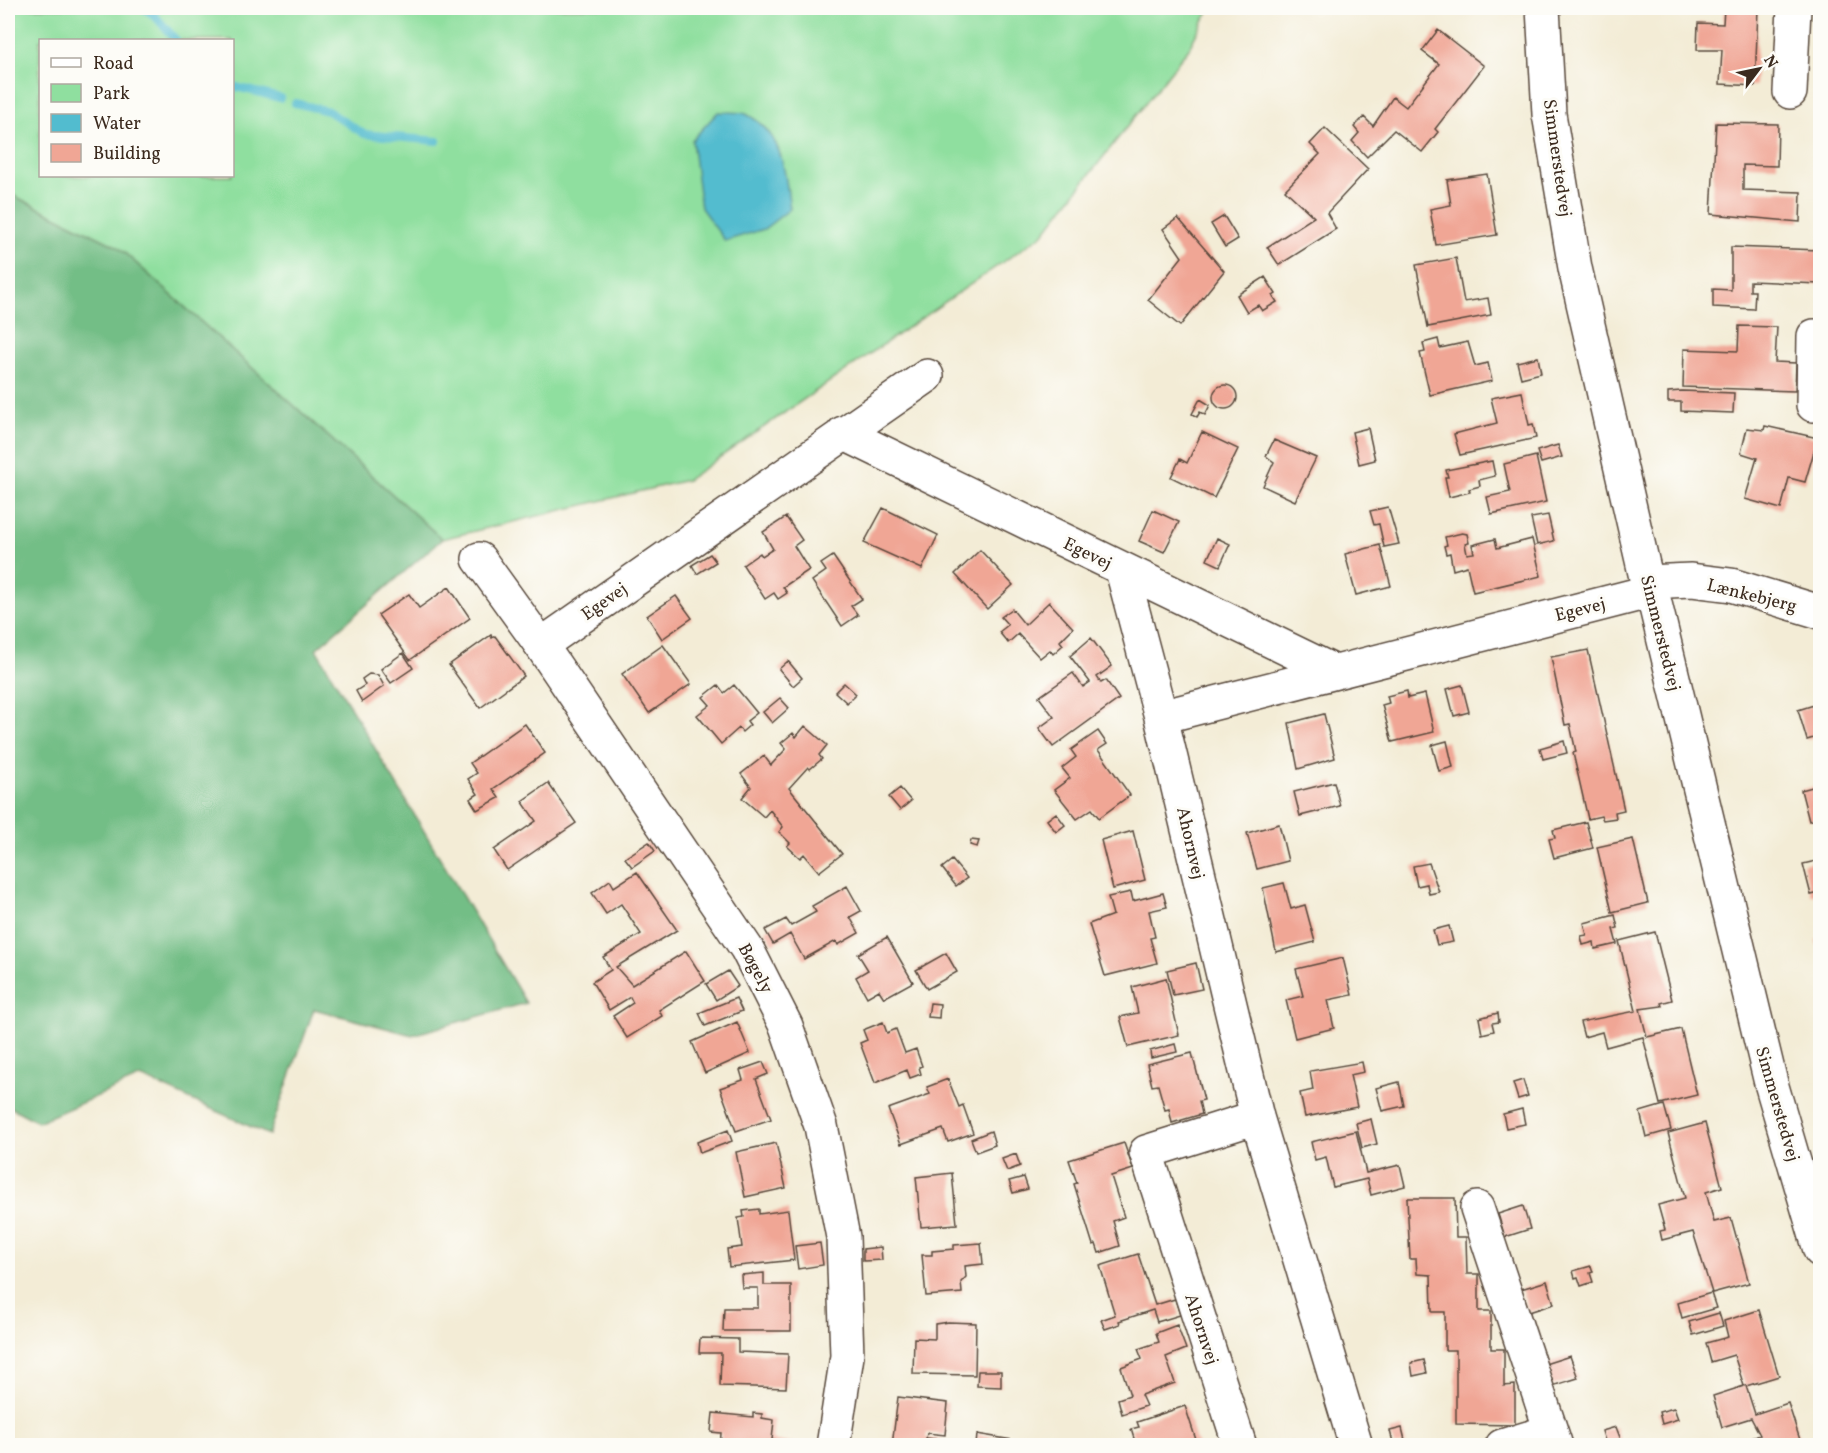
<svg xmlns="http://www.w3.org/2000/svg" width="1828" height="1453" viewBox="0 0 1828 1453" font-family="Vollkorn,serif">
	<rect width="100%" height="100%" fill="#fdfcf7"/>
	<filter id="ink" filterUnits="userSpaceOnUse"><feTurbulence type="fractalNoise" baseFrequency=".0167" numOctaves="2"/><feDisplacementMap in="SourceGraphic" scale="12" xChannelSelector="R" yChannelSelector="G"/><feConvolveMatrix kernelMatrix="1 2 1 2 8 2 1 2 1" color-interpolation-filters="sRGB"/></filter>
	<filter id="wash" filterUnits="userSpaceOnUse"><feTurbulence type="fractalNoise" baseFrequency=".008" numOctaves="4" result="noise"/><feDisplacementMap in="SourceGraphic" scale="24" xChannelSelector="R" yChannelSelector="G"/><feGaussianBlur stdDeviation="1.35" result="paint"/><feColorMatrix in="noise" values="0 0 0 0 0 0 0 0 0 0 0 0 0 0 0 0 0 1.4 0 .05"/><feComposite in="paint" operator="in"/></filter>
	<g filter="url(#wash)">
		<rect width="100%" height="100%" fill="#f3ecd6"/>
		<path fill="#8fdf9f" stroke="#65845e" stroke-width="1.5" fill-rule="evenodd" d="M8,8H1210L1189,48L1042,235L687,480L442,539L118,247L8,193ZM40,40H232V176H40Z"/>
		<path fill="#73be86" stroke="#577452" stroke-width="1.5" d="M8,193L118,247L442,539L316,649L526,1003L412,1035L314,1009L269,1135L141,1077L38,1122L8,1106Z"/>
		<path fill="#52bccf" stroke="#467376" stroke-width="1.5" d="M718,112C726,113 739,111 746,114C784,133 785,173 790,209L764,229L725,241L701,208L692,140Z"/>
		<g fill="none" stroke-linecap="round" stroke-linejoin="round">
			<path stroke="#52bccf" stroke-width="8" d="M143,8L155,16L176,40
				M232,86L280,98
				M295,103L328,111L364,134L437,141"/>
		</g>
		<g id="blocks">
			<path fill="#f0a695" d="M1724,8H1758L1755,86L1720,84L1722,50H1697L1698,23L1723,24Z
				M1438,30L1484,66L1435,129L1438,132L1422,152L1394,130L1367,157L1352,141L1359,133L1354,127L1364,117L1373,126L1393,97L1406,107L1439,64L1422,51Z
				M1716,123L1778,124L1777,166L1743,165V190L1801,192L1800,222L1711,214Z
				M1325,128L1368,169L1327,213L1336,229L1279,265L1267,247L1314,217L1285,190L1320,154L1310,144Z
				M1487,174L1497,235L1436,245L1430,209L1451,205L1447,180Z
				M1224,216L1238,239L1225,247L1211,224Z
				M1178,218L1224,271L1180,326L1148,300L1182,257L1163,229Z
				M1731,247L1820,250V284L1750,281V291H1755L1754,309L1713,307V289L1731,290Z
				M1456,258L1464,302L1488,298L1491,315L1428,327L1416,265Z
				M1265,277L1276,294L1273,296L1277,302L1262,311L1258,305L1247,312L1237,295Z
				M1739,326L1777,327L1775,362L1796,363L1795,391L1683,387L1684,349L1738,351Z
				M1438,339L1440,348L1468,342L1475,366L1488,363L1492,381L1430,395L1420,353L1425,352L1423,343Z
				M1538,357L1541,373L1521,378L1517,362Z
				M1213 397a12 12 0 1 1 24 0a12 12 0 1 1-24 0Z
				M1682,391L1734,393L1733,413L1681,411V402H1668V392Z
				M1522,392L1529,425L1533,424L1536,438L1460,455L1454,434L1497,423L1491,398Z
				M1200,399L1210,405L1205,415L1200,412L1197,417L1192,414Z
				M1765,426L1818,438L1805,482L1789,478L1781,509L1745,499L1757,458L1741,453L1747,428L1764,430Z
				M1368,428L1375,460L1359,464L1352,432Z
				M1202,432L1238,449L1214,498L1171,477L1180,459L1187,463Z
				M1274,440L1316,458L1295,501L1263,486L1274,462L1266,456Z
				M1558,445L1562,457L1541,463L1537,451Z
				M1536,456L1546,502L1491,514L1487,497L1510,492L1504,464Z
				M1492,461L1495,476L1479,480L1480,486L1469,489L1470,492L1449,497L1445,477H1448L1446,470Z
				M1388,507L1399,544L1384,547L1379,524L1374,525L1370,511Z
				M883,508L938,535L922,569L864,543Z
				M1153,510L1179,522L1164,552L1139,541Z
				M1548,515L1554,541L1537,545L1531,518Z
				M786,517L802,540L794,546L809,570L783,587L787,593L778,599L774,593L765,599L743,565L760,553L762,556L773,549L763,532Z
				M1462,533L1467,534L1469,543L1465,544L1467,554L1474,553L1472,545L1495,539L1497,548L1532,539L1541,576L1473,592L1467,566L1453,570L1450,553L1446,554L1444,546L1447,545L1445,537Z
				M1217,538L1230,544L1220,566L1207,560Z
				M1380,545L1391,586L1356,595L1345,554Z
				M980,550L1013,585L987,609L955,574Z
				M710,554L716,562L697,574L692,565Z
				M833,556L862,599L851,606L858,615L842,626L812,581L826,571L821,564Z
				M449,587L470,618L410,660L378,615L409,594L419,608Z
				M676,596L692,618L662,639L647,616Z
				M1049,602L1073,628L1060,641L1063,645L1053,654L1050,650L1040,658L1018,634L1008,643L999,632L1008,625L1001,617L1012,609L1025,625Z
				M491,635L492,638L495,636L524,676L480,708L449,665Z
				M1091,638L1112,666L1097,677L1101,683L1106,680L1119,699L1053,747L1039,728L1054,717L1039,697L1073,673L1083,687L1090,682L1070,656Z
				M663,645L691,684L649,713L622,674Z
				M1588,650L1624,810L1615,812L1616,818L1603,820L1601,816L1588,819L1573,753L1576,752L1570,724L1565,725L1551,657Z
				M403,653L413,668L391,683L381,669Z
				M788,661L802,678L793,686L779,669Z
				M369,674L378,675L384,686L362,702L356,691L365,685L362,679Z
				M844,683L856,694L847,703L835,692Z
				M718,685L724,693L734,685L757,713L747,721L750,725L742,732L739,728L721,744L697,715L710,705L703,697Z
				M1462,685L1469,712L1454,716L1447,689Z
				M1407,691L1408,698L1425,694L1434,732L1392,742L1382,705L1389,703L1387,696Z
				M780,698L789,708L772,723L763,712Z
				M1820,703V736L1807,740L1798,710Z
				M1324,714L1335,758L1298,769L1289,723Z
				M525,724L545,753L493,789L499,798L477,810L470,799L478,794L468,779L477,773L470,763Z
				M805,726L827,745L819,755L822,759L810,769L808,767L789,788L842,854L819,872L804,854L800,858L787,846L790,843L779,832L783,827L770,810L764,817L742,798L751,787L741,774L764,756L771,765L786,749L781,743L793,733L796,737Z
				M1098,731L1107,744L1098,750L1130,795L1099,818L1092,809L1077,819L1054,790L1070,778L1062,768L1076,757L1071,750Z
				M1447,741L1453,767L1439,771L1432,745Z
				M1564,741L1567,753L1543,759L1540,748Z
				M1334,782L1340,806L1300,816L1294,792Z
				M548,783L576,823L507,870L494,850L536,821L522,801Z
				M1820,785V817L1809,821L1801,790Z
				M900,788L911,801L900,810L889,797Z
				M1056,813L1065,825L1056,832L1047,820Z
				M1586,822L1593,848L1554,858L1549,839L1555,838L1553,830Z
				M1279,824L1288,861L1257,869L1247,833Z
				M1133,831L1145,880L1113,889L1101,840Z
				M1633,839L1648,903L1612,912L1597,847Z
				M971,840L979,841L977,847L970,845Z
				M649,842L655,851L632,867L625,858Z
				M952,860L967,878L956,886L942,868Z
				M1820,860V893L1811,895L1803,864Z
				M1429,863L1439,892L1429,894L1427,884L1417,886L1413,866Z
				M637,872L677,930L616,967L632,985L686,951L705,981L659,1010L662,1016L627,1038L613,1016L633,1003L630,997L609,1010L592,982L611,970L603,957L641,934L621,904L606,914L592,893L610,880L614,887Z
				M1284,883L1291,909L1305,905L1315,942L1276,952L1263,888Z
				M847,886L861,911L850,917L859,933L838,945L836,941L804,959L790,934L773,944L765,930L786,919L791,926L816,912L812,906Z
				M1131,892L1133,901L1163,893L1167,907L1149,911L1155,937L1150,938L1157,963L1105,976L1089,924L1113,915L1108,897Z
				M1615,915L1618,928L1613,929L1617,944L1595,949L1594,942L1583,945L1581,936L1587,935L1584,923Z
				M1449,926L1453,942L1437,945L1433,930Z
				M1655,932L1672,1000L1661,1003L1662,1006L1640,1009L1647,1037L1681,1029L1697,1095L1660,1104L1643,1037L1606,1047L1602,1032L1584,1037L1580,1022L1636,1011L1619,941Z
				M887,937L913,982L884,998L879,990L867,997L856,977L868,970L858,954Z
				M1820,938V952L1816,940Z
				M946,953L957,972L927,989L916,970Z
				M1343,958L1352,995L1328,1000L1334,1028L1295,1038L1286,1000L1303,996L1296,969Z
				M1196,963L1202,989L1173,995L1167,970Z
				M728,971L738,986L716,1000L706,984Z
				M1166,978L1179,1035L1128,1047L1120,1017L1138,1013L1132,987Z
				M736,998L742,1011L705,1026L699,1013Z
				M930,1003L940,1004L939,1018L928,1017Z
				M1498,1013L1499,1022L1492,1023L1494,1031L1482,1034L1479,1018Z
				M737,1022L750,1053L705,1073L692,1042Z
				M883,1022L887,1033L896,1029L905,1053L916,1049L922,1066L919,1067L921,1074L910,1078L907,1070L875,1083L860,1043L867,1040L863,1030Z
				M1175,1044L1177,1052L1151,1058L1150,1051Z
				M1192,1053L1204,1100L1199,1101L1202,1114L1172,1123L1169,1109L1165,1110L1158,1085L1152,1086L1147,1064Z
				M763,1062L768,1074L756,1079L771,1119L736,1131L720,1088L743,1080L740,1070Z
				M1362,1062L1364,1072L1350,1075L1357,1107L1305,1117L1300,1093L1313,1090L1310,1071Z
				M948,1079L959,1107L963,1105L973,1133L948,1142L943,1129L901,1144L888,1109L930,1094L927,1087Z
				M1523,1080L1528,1096L1518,1099L1513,1083Z
				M1399,1082L1404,1106L1382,1111L1376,1088Z
				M1664,1105L1671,1130L1646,1137L1640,1112Z
				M1522,1109L1525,1124L1506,1128L1503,1114Z
				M1371,1119L1377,1144L1362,1148L1356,1123Z
				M1705,1123L1722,1187L1706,1192L1714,1222L1731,1218L1749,1283L1712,1293L1693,1232L1662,1240L1660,1231L1665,1230L1658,1205L1685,1198L1668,1133Z
				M728,1130L732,1141L700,1153L697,1142Z
				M991,1131L995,1145L976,1152L971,1139Z
				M1356,1131L1366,1173L1400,1165L1405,1186L1371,1195L1367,1179L1333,1187L1326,1157L1315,1160L1311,1142Z
				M776,1143L786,1188L745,1197L736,1152Z
				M1124,1143L1133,1169L1111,1176L1124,1217L1113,1221L1120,1246L1099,1253L1096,1244L1093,1245L1074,1184L1077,1183L1069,1160Z
				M1016,1154L1020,1166L1007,1171L1002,1159Z
				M952,1173L957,1224L921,1227L916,1177Z
				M1024,1177L1028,1189L1013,1193L1009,1181Z
				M1407,1198H1455L1456,1237H1466L1467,1274H1479V1311H1491V1349H1504V1386L1515,1385V1425L1456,1424V1350H1445V1312H1432L1431,1275L1417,1274L1416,1259H1410Z
				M1523,1206L1530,1229L1505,1237L1498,1214Z
				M759,1209V1214L788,1210L794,1260L729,1267L727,1249L742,1247L738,1218L744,1217L743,1211Z
				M820,1243L823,1265L798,1269L795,1246Z
				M981,1243L983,1264L965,1266L966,1277L961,1282L962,1293L926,1296L922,1255H932V1251L954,1249V1245Z
				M881,1247L882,1260L863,1261V1249Z
				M1138,1254L1155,1305L1175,1299L1180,1315L1157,1322L1153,1310L1119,1321L1120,1324L1105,1329L1101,1320L1115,1315L1100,1266Z
				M1591,1266L1593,1272L1590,1273L1593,1282L1581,1286L1578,1277L1575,1278L1573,1271Z
				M764,1273V1285H791V1331H723L724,1308H758V1288H742L741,1275Z
				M1547,1281L1554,1304L1529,1312L1521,1289Z
				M1711,1293L1716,1308L1682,1318L1678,1303Z
				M1759,1310L1779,1376L1746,1386L1755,1414L1788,1403L1802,1446H1739L1738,1443L1760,1435L1751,1418L1722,1427L1713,1396L1744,1386L1734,1355L1711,1362L1706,1343L1728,1337L1724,1321Z
				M1719,1313L1723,1326L1693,1335L1689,1322Z
				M948,1322L976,1323L975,1375L913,1374L914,1338L935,1339V1324Z
				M1177,1325L1186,1349L1166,1357L1175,1383L1141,1395L1146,1406L1122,1414L1118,1399L1130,1395L1121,1367L1142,1359L1138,1349L1159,1342L1156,1333Z
				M700,1338L738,1339V1352L788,1354L786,1388L720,1386L721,1353H699Z
				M1570,1356L1578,1378L1552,1386L1545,1364Z
				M1424,1360L1427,1373L1413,1376L1411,1363Z
				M978,1371H1001V1387L977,1386Z
				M898,1397L948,1403L945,1435L927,1433L926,1438L942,1440L941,1446H892Z
				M1185,1406L1198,1446H1145L1144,1443L1136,1445L1131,1429L1139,1427L1137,1422Z
				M1674,1408L1678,1419L1662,1424L1659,1412Z
				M713,1413L753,1417V1413L762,1414V1418L774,1420L772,1440L803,1446H720L721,1433L711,1432Z
				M1616,1427L1621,1440L1606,1444L1602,1431Z
				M1402,1428L1406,1444L1394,1446L1390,1431Z
				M977,1434L1012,1440V1446H976Z"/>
		</g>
	</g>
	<g filter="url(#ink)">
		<use href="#blocks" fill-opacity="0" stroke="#57473a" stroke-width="1.5"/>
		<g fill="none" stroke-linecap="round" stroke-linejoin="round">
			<defs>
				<path id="minor" d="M1543,8L1549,114L1575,268L1647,582L1652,591L1771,1083L1820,1250
					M1790,92L1794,8
					M1813,405L1814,336
					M843,433L1333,671
					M479,559L541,645L747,949L786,1026L821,1126L843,1237L847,1356L833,1446
					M1122,570L1161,717L1257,1117L1356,1446
					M1647,582L1691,580L1731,585L1820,612
					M541,645L927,376
					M1161,717L1652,591
					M1477,1208L1556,1446
					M1240,1446L1146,1152L1257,1117
					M1502,1446L1551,1431"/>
			</defs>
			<use href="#minor" stroke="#57473a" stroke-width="36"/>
			<use href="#minor" stroke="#fff" stroke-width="33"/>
		</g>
	</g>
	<g text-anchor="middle" stroke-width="6" stroke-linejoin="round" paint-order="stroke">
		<g font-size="18" fill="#3b2a1e" stroke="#fdfcf7">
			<text transform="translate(1558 158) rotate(82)" y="6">Simmerstedvej</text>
			<text transform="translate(1088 553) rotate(26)" y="6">Egevej</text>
			<text transform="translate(1752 595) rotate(14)" y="6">Lænkebjerg</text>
			<text transform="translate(604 601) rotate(-35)" y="6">Egevej</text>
			<text transform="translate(1580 609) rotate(-14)" y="6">Egevej</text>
			<text transform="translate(1661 633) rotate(76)" y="6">Simmerstedvej</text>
			<text transform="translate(1191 843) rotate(77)" y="6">Ahornvej</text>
			<text transform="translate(756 968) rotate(62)" y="6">Bøgely</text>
			<text transform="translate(1778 1104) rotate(74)" y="6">Simmerstedvej</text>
			<text transform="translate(1202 1329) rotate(72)" y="6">Ahornvej</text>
		</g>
	</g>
	<rect width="1828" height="1453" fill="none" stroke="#fdfcf7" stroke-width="30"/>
	<rect x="39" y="39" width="195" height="138" fill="#fdfcf7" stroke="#afa8a0" stroke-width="1.5"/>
	<rect x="51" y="58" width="30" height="9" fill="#ffffff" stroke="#afa8a0" stroke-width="1.5"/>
	<text x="93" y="69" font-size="18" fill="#3b2a1e">Road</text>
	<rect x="51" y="84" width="30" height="18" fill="#8fdf9f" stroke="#afa8a0" stroke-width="1.5"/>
	<text x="93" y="99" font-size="18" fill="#3b2a1e">Park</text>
	<rect x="51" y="114" width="30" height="18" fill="#52bccf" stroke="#afa8a0" stroke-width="1.5"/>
	<text x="93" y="129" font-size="18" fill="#3b2a1e">Water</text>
	<rect x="51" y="144" width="30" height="18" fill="#f0a695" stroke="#afa8a0" stroke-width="1.5"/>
	<text x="93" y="159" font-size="18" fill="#3b2a1e">Building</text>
	<g transform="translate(1759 69) rotate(58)" stroke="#fdfcf7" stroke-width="4.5" paint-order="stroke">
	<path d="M0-4.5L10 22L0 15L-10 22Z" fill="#3b2a1e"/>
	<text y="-9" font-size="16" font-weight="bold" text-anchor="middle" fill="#3b2a1e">N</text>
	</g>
</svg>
